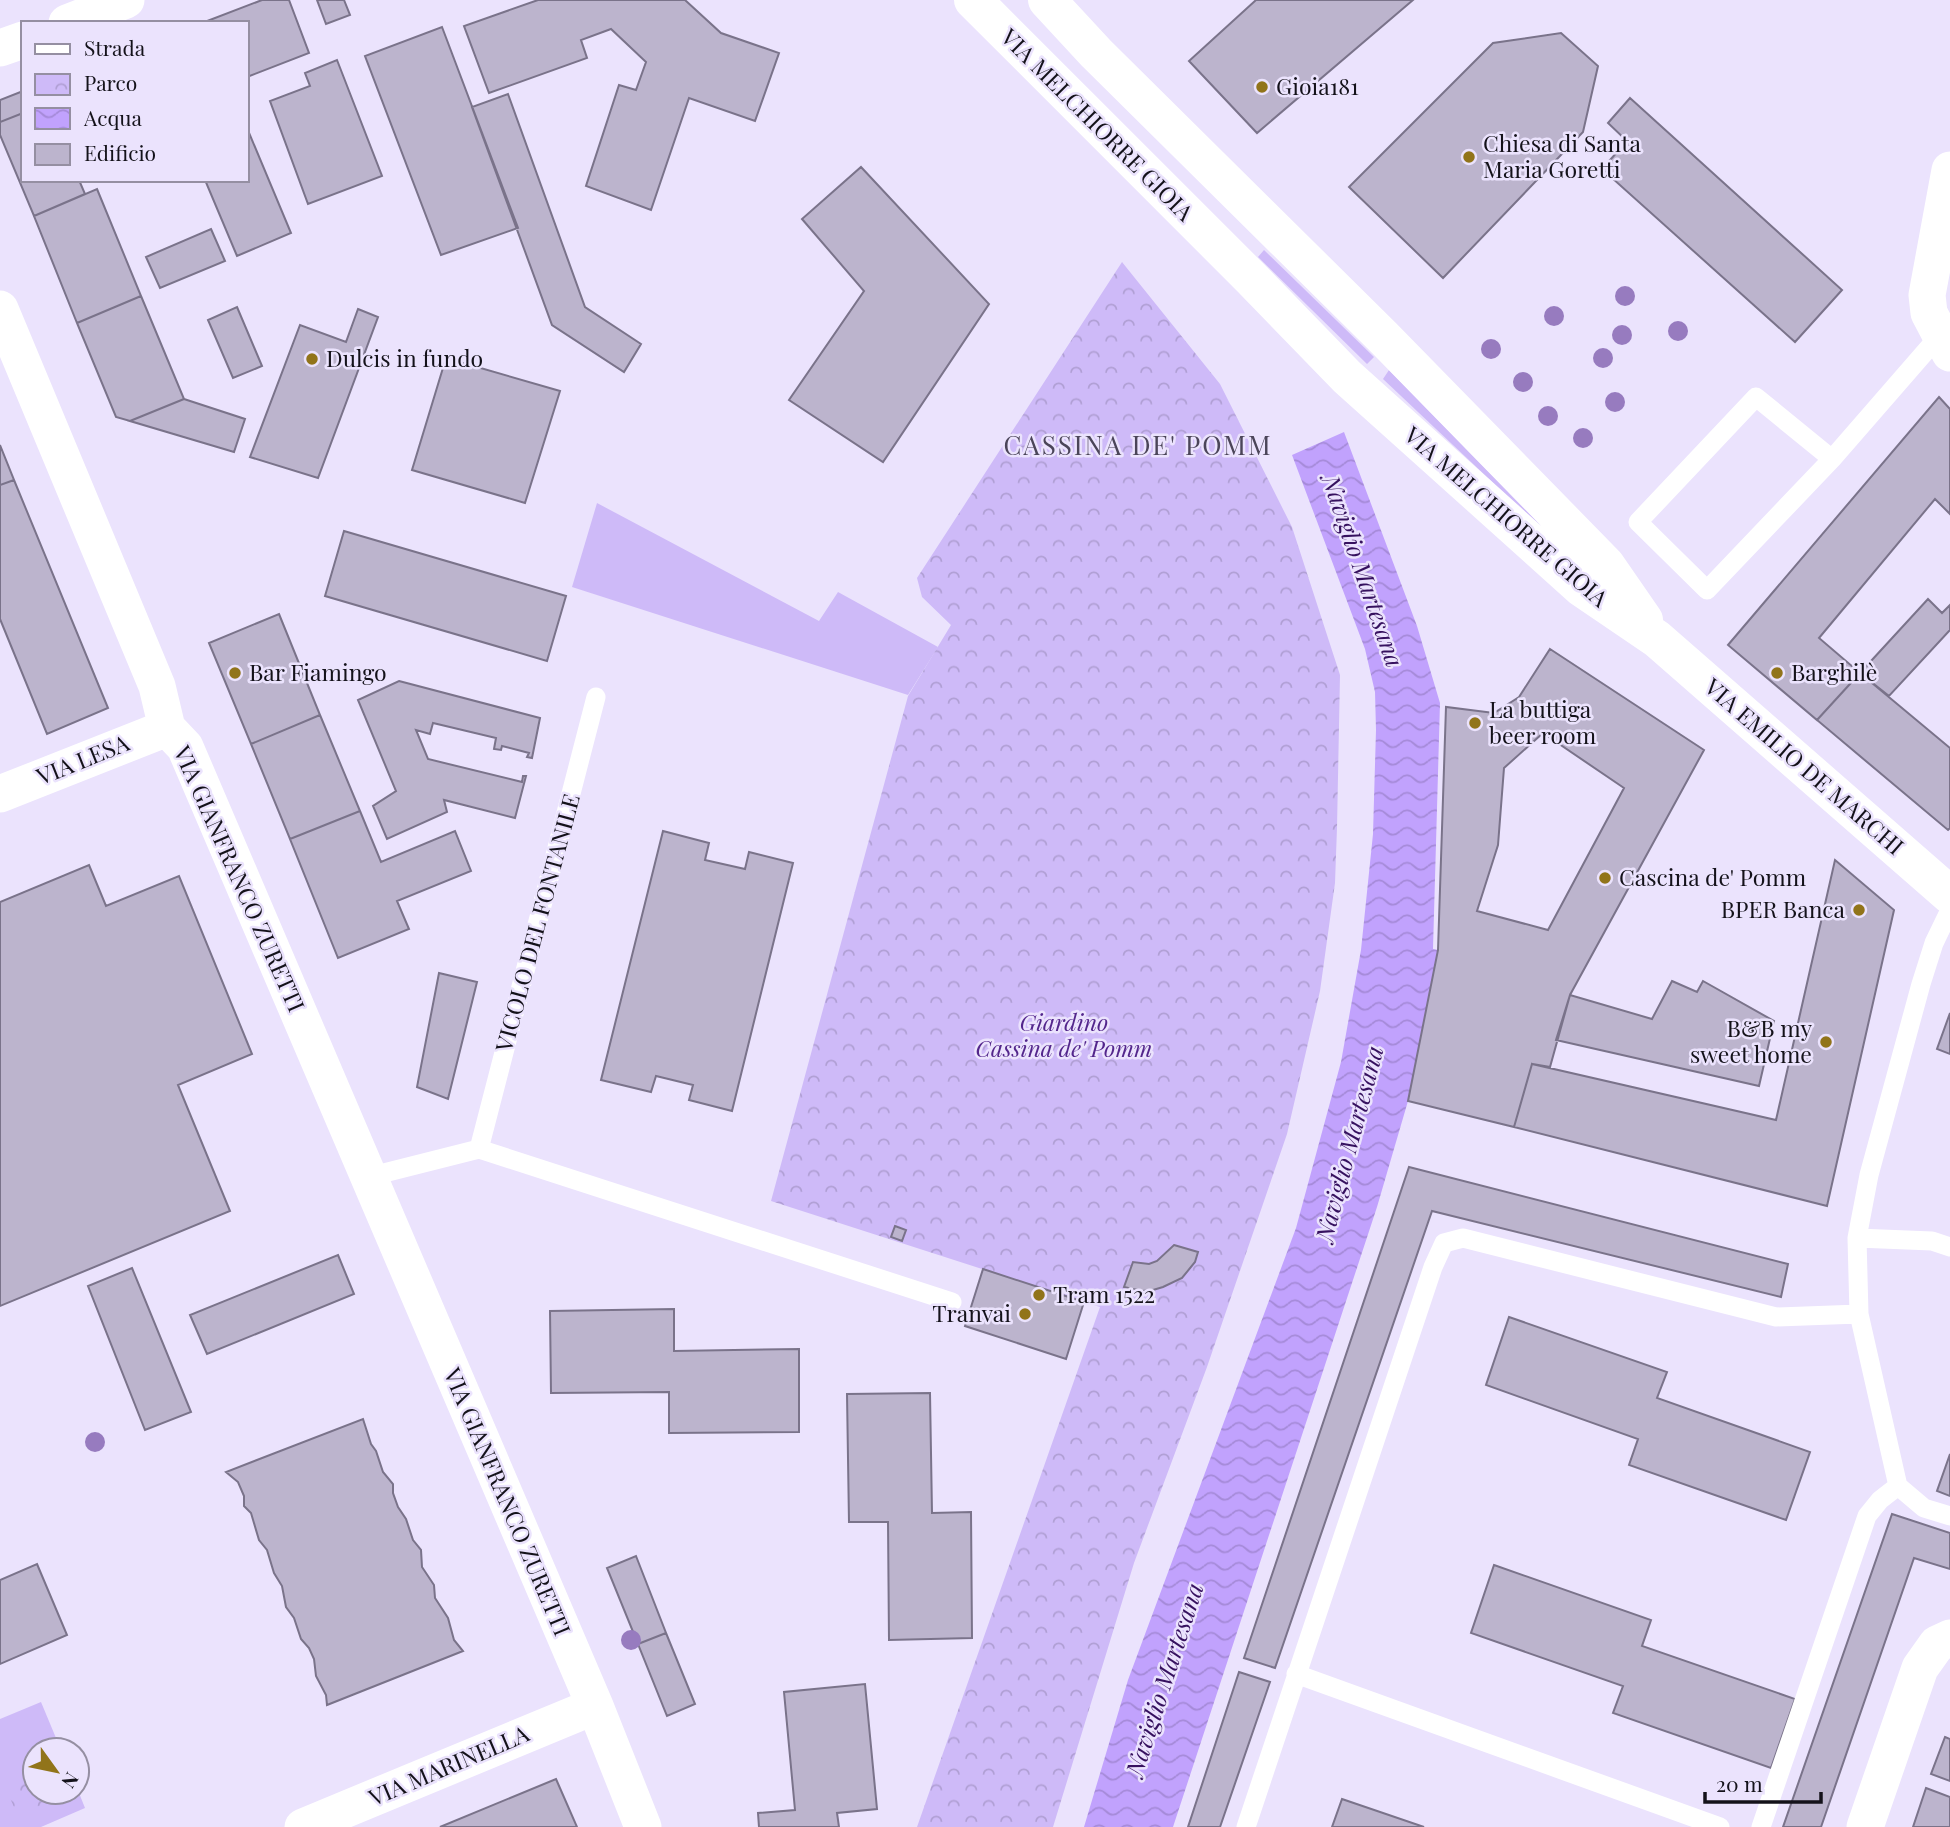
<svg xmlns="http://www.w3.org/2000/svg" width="1950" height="1827" viewBox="0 0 1950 1827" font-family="'Playfair Display',serif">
	<defs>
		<pattern id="park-crowns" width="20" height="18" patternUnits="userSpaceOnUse" patternTransform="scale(1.75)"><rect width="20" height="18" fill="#cebaf8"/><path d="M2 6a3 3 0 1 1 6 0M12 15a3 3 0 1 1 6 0" fill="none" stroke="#b09fd4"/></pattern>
		<pattern id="water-waves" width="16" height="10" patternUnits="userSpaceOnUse" patternTransform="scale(1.75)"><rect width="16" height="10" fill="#c1a2fd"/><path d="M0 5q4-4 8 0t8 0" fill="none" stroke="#a58ad8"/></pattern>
	</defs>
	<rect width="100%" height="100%" fill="#ebe3fd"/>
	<path fill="#cebaf8" d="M1264,250L1374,357L1367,364L1258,257Z
		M1389,370L1576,561L1383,379Z
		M597,503L819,621L838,592L938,647L908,695L572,587Z
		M41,1702L61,1750H35V1792H77V1788L85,1808L41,1827H0V1719Z"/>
	<path fill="url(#park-crowns)" d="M1122,262L1220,384L1292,527L1340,675L1337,828L1335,883L1320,991L1287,1134L1207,1367L1134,1563L1053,1827H917L1100,1307L771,1201L908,696L951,625L922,597L917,578Z
		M35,1770V1792L71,1793L17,1815L4,1783Z"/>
	<path fill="url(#water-waves)" d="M1344,432L1417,626L1440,703L1433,949L1438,950L1408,1101L1377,1207L1173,1827H1084L1128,1680L1296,1228L1341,1062L1361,950L1373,834L1376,730L1375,692L1365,649L1292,455Z"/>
	<path fill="#bcb4cd" stroke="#7a738a" stroke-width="2" fill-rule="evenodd" d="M262,0H289L309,53L247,77V23H202Z
		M317,0H344L350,15L326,24Z
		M538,0H685L721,33L779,53L755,121L689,98L651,210L586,186L619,85L636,90L646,62L611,29L581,40L587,58L489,93L464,26Z
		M1256,0H1413L1257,133L1189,61Z
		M442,27L518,228L441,255L365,56Z
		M1561,33L1598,66L1583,132L1443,278L1349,187L1493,43Z
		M337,60L382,176L308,204L270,101L310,86L305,73Z
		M23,91V113L0,122V100Z
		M508,94L585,307L641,344L624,372L552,325L472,107Z
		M1630,98L1842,290L1795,342L1602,169L1627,141L1608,123Z
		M23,113V180H79L85,194L34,216L0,135V122Z
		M247,128L291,233L237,256L205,180H247Z
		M861,167L989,304L883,462L789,400L864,291L802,219Z
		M97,189L141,296L77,323L34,216Z
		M211,229L225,261L160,288L146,257Z
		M141,296L184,399L130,421L116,417L77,323Z
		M237,307L262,366L233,378L208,320Z
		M358,309L378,317L318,478L250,457L300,325L346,342Z
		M446,358L560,391L525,503L412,470Z
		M1939,397L1950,409V514L1935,499L1819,638L1860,673L1817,720L1728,645Z
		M184,399L245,419L234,452L130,421Z
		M0,445L14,480L0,485Z
		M14,480L108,708L47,734L0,619V485Z
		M344,531L566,596L547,661L325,596Z
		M1928,599L1942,613L1950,605V630L1889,696L1860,673Z
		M279,614L320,715L251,744L209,643Z
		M1550,649L1704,750L1570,995L1550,1067L1532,1064L1514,1127L1408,1101L1438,950L1446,707L1494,713L1519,697ZM1543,733L1624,788L1548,930L1477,911L1498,845L1504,768Z
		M1860,673L1950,748V828L1948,830L1817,720Z
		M399,681L540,718L532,758L527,757L529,753L502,746L501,750L494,749L496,738L433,723L430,734L416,730L428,759L522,782L523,776H526L515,818L444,800L447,812L387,839L373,806L396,791L358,700Z
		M320,715L360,811L290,839L251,744Z
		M360,811L381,862L455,831L471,871L397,901L409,929L338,958L290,839Z
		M663,831L709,843L705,860L745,869L749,852L793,863L732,1111L689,1100L693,1085L656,1076L651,1092L601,1080Z
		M1835,860L1894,910L1827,1206L1514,1127L1532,1064L1776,1120Z
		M89,865L106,906L179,876L252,1054L178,1085L230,1211L0,1306V902Z
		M439,973L477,982L448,1099L417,1087Z
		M1672,981L1697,992L1703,981L1774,1021L1759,1086L1556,1040L1570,995L1652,1019Z
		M1950,1013V1054L1937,1049Z
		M1409,1167L1788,1264L1781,1297L1432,1211L1275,1668L1244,1658Z
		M895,1226L906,1230L902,1241L891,1237Z
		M1174,1245L1198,1252L1195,1262L1182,1278L1163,1287L1153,1290L1142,1291L1124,1287L1133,1262L1149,1264L1157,1261Z
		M338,1255L354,1294L207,1354L190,1315Z
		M132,1268L191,1412L145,1430L88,1286Z
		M983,1269L1084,1302L1066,1359L965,1326Z
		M674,1309V1351L799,1349V1432L669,1433V1392L551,1393L550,1311Z
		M1509,1317L1667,1372L1657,1398L1810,1452L1786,1520L1629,1465L1638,1439L1486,1385Z
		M930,1393L932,1513L971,1512L972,1638L889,1640L888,1522H849L847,1394Z
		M363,1419L371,1444L376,1451L383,1472L393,1484V1493L398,1507L406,1519L413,1540L421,1550L422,1567L434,1585L435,1598L448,1618L454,1640L463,1651L327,1705L326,1695L316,1676L314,1659L309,1648L301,1639L294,1618L286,1607L282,1586L274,1573L267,1550L259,1540L251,1513L244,1506V1496L238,1482L226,1472Z
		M1950,1454V1496L1937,1491Z
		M1892,1514L1950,1533V1569L1914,1558L1821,1827H1783Z
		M636,1556L666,1633L638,1644L607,1568Z
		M37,1564L67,1635L0,1664V1580Z
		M1494,1565L1651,1620L1642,1646L1795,1699L1771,1768L1613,1713L1623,1686L1471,1633Z
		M666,1633L695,1704L667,1716L638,1644Z
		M1239,1672L1270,1682L1220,1827H1188Z
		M865,1684L877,1809L837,1813L839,1827H759L758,1813L795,1810L784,1692Z
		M1945,1737L1950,1739V1781L1931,1774Z
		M556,1779L577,1827H440Z
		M1926,1788L1950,1797V1827H1913Z
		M1342,1799L1424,1827H1332Z"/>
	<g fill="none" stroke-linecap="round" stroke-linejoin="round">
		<path stroke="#fff" stroke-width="19" d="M1832,459L1756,397L1638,522L1707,590L1832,459L1939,336
			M1950,910L1934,943L1921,984L1869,1175L1857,1238L1859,1314L1898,1486L1924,1508L1950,1516
			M479,1149L596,697
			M368,1177L479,1149L952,1302
			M1857,1238L1932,1241L1950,1247
			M1296,1674L1720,1827
			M1246,1827L1433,1267L1444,1243L1463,1238L1776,1317L1859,1314
			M1761,1827L1867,1516L1880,1500L1898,1486"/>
		<path stroke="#fff" stroke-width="37" d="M67,23L126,0
			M0,48L23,40
			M1950,170L1927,295L1929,313L1950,353
			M0,309L157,686L167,728L185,747L595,1706L643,1827
			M0,794L167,728
			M303,1827L595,1706
			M1865,1827L1920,1668L1937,1644L1950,1638"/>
		<path stroke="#fff" stroke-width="38" d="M973,0L1251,278L1347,377L1582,588L1657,639L1950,895
			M1047,0L1096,53L1383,337L1606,565L1644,620"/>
	</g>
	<g fill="#977bbf">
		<circle cx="1625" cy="296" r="10"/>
		<circle cx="1554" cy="316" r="10"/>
		<circle cx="1678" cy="331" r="10"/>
		<circle cx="1622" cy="335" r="10"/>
		<circle cx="1491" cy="349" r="10"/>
		<circle cx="1603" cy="358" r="10"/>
		<circle cx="1523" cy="382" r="10"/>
		<circle cx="1615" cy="402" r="10"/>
		<circle cx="1548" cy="416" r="10"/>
		<circle cx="1583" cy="438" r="10"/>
		<circle cx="95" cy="1442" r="10"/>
		<circle cx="631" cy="1640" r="10"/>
	</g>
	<g fill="#91741a" stroke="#ebe3fd" stroke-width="2.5">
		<circle cx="1262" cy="87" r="7"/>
		<circle cx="1469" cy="157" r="7"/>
		<circle cx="312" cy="359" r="7"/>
		<circle cx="235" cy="673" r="7"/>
		<circle cx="1777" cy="673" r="7"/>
		<circle cx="1475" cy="723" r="7"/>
		<circle cx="1605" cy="878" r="7"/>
		<circle cx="1859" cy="910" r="7"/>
		<circle cx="1826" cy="1042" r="7"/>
		<circle cx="1039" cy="1295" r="7"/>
		<circle cx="1025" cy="1314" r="7"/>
	</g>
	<g text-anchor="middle" stroke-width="5" stroke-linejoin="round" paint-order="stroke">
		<g font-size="23" fill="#14121a" stroke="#ebe3fd" text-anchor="start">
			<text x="1276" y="95">Gioia181</text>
			<text x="1483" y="152">Chiesa di Santa<tspan x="1483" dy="26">Maria Goretti</tspan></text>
			<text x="326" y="367">Dulcis in fundo</text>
			<text x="249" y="681">Bar Fiamingo</text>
			<text x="1791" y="681">Barghilè</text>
			<text x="1489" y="718">La buttiga<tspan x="1489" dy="26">beer room</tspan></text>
			<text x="1619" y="886">Cascina de' Pomm</text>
			<text x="1845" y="918" text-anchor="end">BPER Banca</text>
			<text x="1812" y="1037" text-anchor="end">B&amp;B my<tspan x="1812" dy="26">sweet home</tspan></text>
			<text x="1053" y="1303">Tram 1522</text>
			<text x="1011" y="1322" text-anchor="end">Tranvai</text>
		</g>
		<g font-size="23" fill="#14121a" stroke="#ebe3fd">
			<text transform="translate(1097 125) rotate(45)" y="8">VIA MELCHIORRE GIOIA</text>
			<text transform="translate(1506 517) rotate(41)" y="8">VIA MELCHIORRE GIOIA</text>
			<text transform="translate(83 760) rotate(-22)" y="8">VIA LESA</text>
			<text transform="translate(1804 767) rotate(41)" y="8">VIA EMILIO DE MARCHI</text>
			<text transform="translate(239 879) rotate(66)" y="8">VIA GIANFRANCO ZURETTI</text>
			<text transform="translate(538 923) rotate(-75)" y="8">VICOLO DEL FONTANILE</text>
			<text transform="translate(507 1502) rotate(67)" y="8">VIA GIANFRANCO ZURETTI</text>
			<text transform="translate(449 1766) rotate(-23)" y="8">VIA MARINELLA</text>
		</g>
		<g font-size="23" font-style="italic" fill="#53268c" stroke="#ebe3fd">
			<text x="1064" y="1031">Giardino<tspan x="1064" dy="26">Cassina de' Pomm</tspan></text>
		</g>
		<g font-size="24" font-style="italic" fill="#36115f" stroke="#ebe3fd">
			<text transform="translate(1362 571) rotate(71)" y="8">Naviglio Martesana</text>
			<text transform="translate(1350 1144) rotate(-75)" y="8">Naviglio Martesana</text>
			<text transform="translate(1165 1680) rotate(-72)" y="8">Naviglio Martesana</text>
		</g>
		<g font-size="26" letter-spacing="2" fill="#4b4559" stroke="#ebe3fd">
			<text x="1138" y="455">CASSINA DE' POMM</text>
		</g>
	</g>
	<rect x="21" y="21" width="228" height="161" fill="#ebe3fd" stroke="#958fa2" stroke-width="2"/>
	<rect x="35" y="44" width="35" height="10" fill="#ffffff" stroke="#958fa2" stroke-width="2"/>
	<text x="84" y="56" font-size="21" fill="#14121a">Strada</text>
	<rect x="35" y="74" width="35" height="21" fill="url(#park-crowns)" stroke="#958fa2" stroke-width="2"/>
	<text x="84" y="91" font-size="21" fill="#14121a">Parco</text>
	<rect x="35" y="108" width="35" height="21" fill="url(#water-waves)" stroke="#958fa2" stroke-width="2"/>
	<text x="84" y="126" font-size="21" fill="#14121a">Acqua</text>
	<rect x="35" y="144" width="35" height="21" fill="#bcb4cd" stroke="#958fa2" stroke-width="2"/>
	<text x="84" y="161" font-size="21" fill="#14121a">Edificio</text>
	<g transform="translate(56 1771) rotate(123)"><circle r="33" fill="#ebe3fd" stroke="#958fa2" stroke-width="2"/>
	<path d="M0-5L12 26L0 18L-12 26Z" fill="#91741a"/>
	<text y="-10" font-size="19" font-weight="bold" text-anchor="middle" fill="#14121a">N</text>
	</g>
	<path d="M1705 1792v10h116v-10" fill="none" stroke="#14121a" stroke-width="3.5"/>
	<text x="1716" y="1792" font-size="21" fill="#14121a" stroke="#ebe3fd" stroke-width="5" paint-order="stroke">20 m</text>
</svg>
